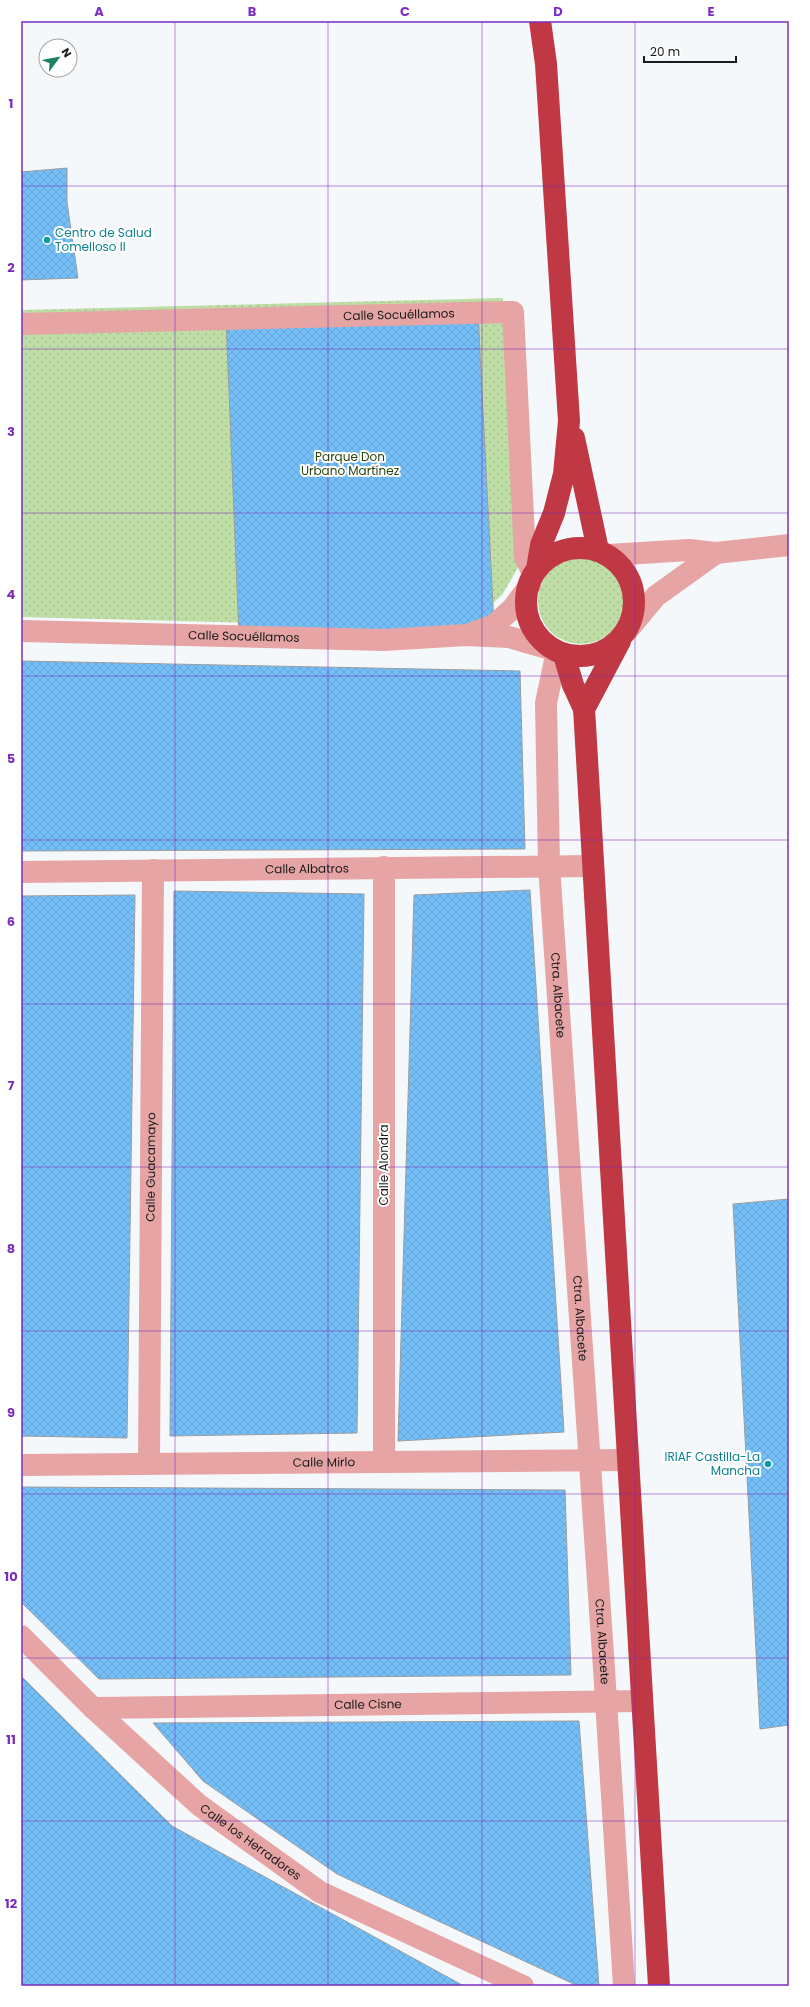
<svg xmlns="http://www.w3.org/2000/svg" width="810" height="2007" viewBox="0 0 810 2007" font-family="Poppins,sans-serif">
	<defs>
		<pattern id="park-dots" width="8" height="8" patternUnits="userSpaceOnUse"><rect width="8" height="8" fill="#bedea6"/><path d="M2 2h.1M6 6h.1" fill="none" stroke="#a3be8e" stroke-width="1.8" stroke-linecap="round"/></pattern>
		<pattern id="building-cross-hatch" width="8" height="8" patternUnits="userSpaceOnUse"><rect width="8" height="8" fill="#75bff9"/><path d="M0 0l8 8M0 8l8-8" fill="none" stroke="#65a4d5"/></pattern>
	</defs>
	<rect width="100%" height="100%" fill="#f5f8fb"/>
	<path fill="url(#park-dots)" d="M503,298L515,543L523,559L502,595L481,614L374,626L21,617V310Z
		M538 601a43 43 0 1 1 86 0a43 43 0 1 1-86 0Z"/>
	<path fill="url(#building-cross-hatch)" stroke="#9a9d9f" d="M67,168V202L78,278L21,280V172Z
		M478,313L494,625L239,636L226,319Z
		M21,661L520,671L525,849L21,851Z
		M530,890L564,1432L398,1441L414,895Z
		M174,891L364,894L357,1433L170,1436Z
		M135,895L127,1438L21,1436V896Z
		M789,1199V1725L760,1729L733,1204Z
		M21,1487L565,1490L571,1675L99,1679L21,1602Z
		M21,1676L172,1826L464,1986H21Z
		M579,1721L599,1986H578L337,1874L203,1781L153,1723Z"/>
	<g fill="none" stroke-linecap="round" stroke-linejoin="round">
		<g stroke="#e6a5a4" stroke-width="22">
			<path id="s1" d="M21,324L513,312L525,557L533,573"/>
			<path d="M609,555L689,550L716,553L789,545"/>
			<path id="s2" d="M21,631L384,640L466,635L509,637L557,651L546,703L549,866L604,1669L624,1986"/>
			<path d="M627,631L656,596L716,553"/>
			<path d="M470,634L494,625L512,609L530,585"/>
			<path d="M384,867V1462"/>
			<path id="s3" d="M21,872L593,866"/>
			<path id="s4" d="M149,1463L153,870"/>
			<path id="s5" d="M21,1465L628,1460"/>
			<path id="s6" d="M21,1636L93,1708L199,1805L320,1892L523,1986"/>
			<path id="s7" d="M93,1708L642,1701"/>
		</g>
		<path stroke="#c03844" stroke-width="22" d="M574,438L598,550
			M526 602a54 54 0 1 1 108 0a54 54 0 1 1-108 0Z
			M537,569L541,545L554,513L564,474L569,421L546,64L540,21
			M564,655L573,685L584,709L585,725L659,1986
			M584,709L620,641"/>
	</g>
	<path fill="none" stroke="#7b2cbf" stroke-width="1" stroke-opacity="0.55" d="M175,21V1986M328,21V1986M482,21V1986M635,21V1986M21,186H789M21,349H789M21,513H789M21,676H789M21,840H789M21,1004H789M21,1167H789M21,1331H789M21,1494H789M21,1658H789M21,1821H789"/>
	<g fill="#0f9aa8" stroke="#fff" stroke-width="1.5">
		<circle cx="47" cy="240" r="4"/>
		<circle cx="768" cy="1464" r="4"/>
	</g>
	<g text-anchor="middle" stroke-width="4" stroke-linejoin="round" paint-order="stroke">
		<g font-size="12" fill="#0d838f" stroke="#fff" text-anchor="start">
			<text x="55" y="237">Centro de Salud<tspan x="55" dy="14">Tomelloso II</tspan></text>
			<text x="760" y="1461" text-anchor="end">IRIAF Castilla-La<tspan x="760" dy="14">Mancha</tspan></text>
		</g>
		<g font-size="12" fill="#191a1b" stroke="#fff">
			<text dy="4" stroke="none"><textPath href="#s1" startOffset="378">Calle Socuéllamos</textPath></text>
			<text dy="4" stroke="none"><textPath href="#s2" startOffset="223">Calle Socuéllamos</textPath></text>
			<text dy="4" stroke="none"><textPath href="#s3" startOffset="286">Calle Albatros</textPath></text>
			<text dy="4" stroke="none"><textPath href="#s2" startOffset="884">Ctra. Albacete</textPath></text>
			<text transform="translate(384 1165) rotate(-90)" y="4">Calle Alondra</text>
			<text dy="4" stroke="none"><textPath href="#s4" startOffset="296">Calle Guacamayo</textPath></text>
			<text dy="4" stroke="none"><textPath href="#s2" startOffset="1208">Ctra. Albacete</textPath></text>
			<text dy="4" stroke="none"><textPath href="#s5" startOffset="303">Calle Mirlo</textPath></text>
			<text dy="4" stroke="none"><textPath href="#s2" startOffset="1532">Ctra. Albacete</textPath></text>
			<text dy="4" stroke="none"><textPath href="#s7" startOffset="275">Calle Cisne</textPath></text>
			<text dy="4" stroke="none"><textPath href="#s6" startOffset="309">Calle los Herradores</textPath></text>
		</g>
		<g font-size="12" fill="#29430d" stroke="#fff">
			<text x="350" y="461">Parque Don<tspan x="350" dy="14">Urbano Martínez</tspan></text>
		</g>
	</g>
	<rect width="810" height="2007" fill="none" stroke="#ffffff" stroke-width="44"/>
	<g transform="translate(58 58) rotate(58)"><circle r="19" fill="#ffffff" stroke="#a3a3a4"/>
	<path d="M0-3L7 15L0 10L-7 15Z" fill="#1b835d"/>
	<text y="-6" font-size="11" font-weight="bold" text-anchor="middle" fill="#191a1b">N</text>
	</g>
	<path d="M644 56v6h92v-6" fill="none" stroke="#191a1b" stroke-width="2"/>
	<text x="650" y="56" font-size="12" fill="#191a1b" stroke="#ffffff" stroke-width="3" paint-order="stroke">20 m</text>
	<rect x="22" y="22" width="766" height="1963" fill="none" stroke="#7b2cbf" stroke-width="1.5"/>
	<g font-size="13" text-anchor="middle" font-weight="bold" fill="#7b2cbf">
		<text x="99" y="16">A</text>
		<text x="252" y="16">B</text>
		<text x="405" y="16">C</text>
		<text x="558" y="16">D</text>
		<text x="711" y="16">E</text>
		<text x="11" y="108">1</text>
		<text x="11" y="272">2</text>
		<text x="11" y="436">3</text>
		<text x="11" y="599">4</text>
		<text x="11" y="763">5</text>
		<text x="11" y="926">6</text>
		<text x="11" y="1090">7</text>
		<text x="11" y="1253">8</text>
		<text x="11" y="1417">9</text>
		<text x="11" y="1581">10</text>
		<text x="11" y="1744">11</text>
		<text x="11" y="1908">12</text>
	</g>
</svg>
